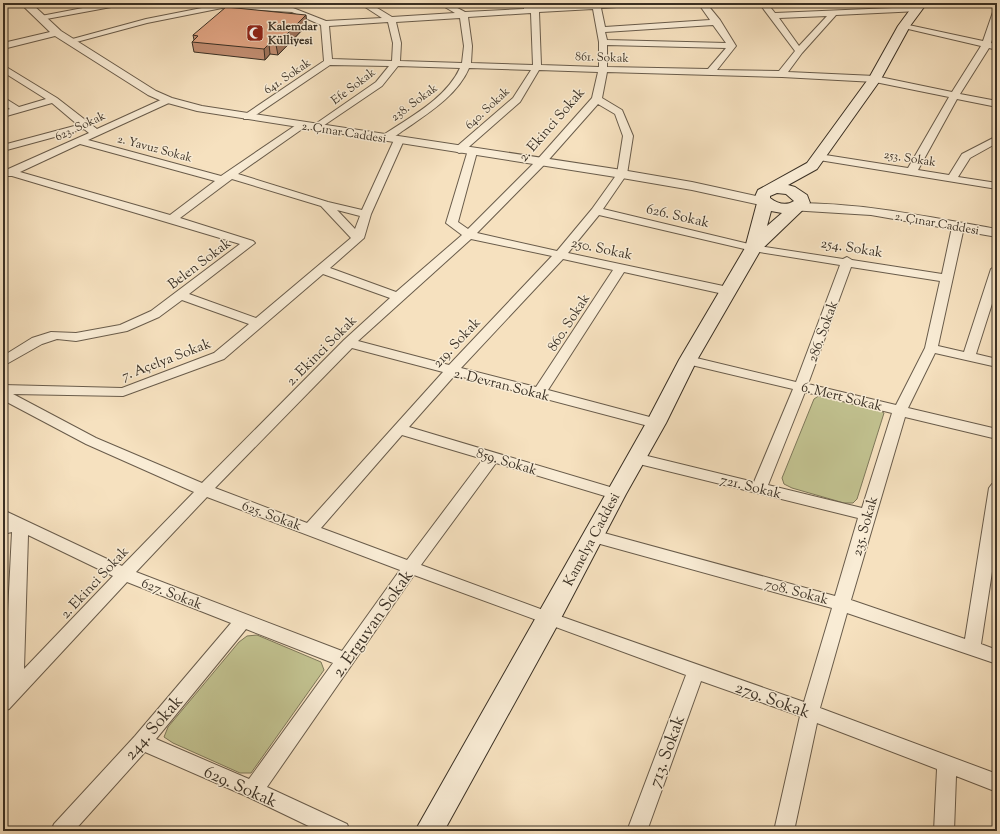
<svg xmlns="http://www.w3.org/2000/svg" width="1000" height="834" viewBox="0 0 1000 834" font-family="'Sorts Mill Goudy',serif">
	<rect width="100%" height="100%" fill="#f6e1bf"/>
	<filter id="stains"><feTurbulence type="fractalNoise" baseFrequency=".005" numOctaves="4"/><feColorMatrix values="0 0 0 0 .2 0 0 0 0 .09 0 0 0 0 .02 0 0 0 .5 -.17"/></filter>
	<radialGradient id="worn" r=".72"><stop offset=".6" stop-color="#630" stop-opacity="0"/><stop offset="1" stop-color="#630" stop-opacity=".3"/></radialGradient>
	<path fill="#c1c18f" stroke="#7e785a" d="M820,395L876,408L884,413L857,499L853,503H844L792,488L784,484L782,478L814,399Z
		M257,635L321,662L324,670L251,773H240L173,743L164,737L168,727L239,642L247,636Z"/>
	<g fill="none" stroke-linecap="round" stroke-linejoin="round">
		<defs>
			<path id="minor" d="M109,3H126L122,5L41,20L37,18L41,16Z
				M359,3H369L392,17L455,13L438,3H448L465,12L524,9V5L535,8L587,5L586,3H652L648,5L601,8L605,27L710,20L698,3H706L720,20L736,46L717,70L779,71L795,51L759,3H767L775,13L916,7H919V11L836,15L802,53L788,72L875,76L952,92L981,46L904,28L900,26L904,24L983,41L993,12L997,10V24L991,43L997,44V50L989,48L960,94L997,101V107L957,99L918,170L949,175L962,154L997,136V143L970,158L958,177L997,183V189L819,160L814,157L819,154L908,168L949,97L875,82L782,77L607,72L602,98L622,110L633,136L627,174L603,209L753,245L843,259L847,257L852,260L942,274L952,227L954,225H962L964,227L938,346L964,352L991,269L997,265V288L976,354L997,359V367L935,353L908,408L997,429V439L905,417L851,600L965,639L989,488L992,484L997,483V539L981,644L997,650V664L847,613L820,708L997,774V792L956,776L954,831H934L937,769L817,723L794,831H774L800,716L701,681L647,831H627L686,675L414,575L267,787L347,824L350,831H319L246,796L145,752L74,831H51L54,824L135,736L231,623L127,582L9,709L3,711L12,532L3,534V510L122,566L194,492L86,444L3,400V385L122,388L214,353L249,324L182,300L159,317L127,331L76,341L57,339L42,344L3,366V356L32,338L51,332L76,333L120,325L151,311L240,244L12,176H3V172L6,170L89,133L84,129L3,151V145L78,125L52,103L3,117V111L10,109L3,104V97L19,107L46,99L3,72V65L57,98L97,129L165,98H171V102L88,140L221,176L299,123H305L307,125L305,127L238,174L328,202L362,210L394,140L399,137L402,138L404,140L371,214L364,238L330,268L396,292L462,235L446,223L468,150H476L477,152L458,222L468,229L536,161L592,98L598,72L539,70L520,102L463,152L459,153L454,150L455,148L513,98L531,70L469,68C457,96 427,114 404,130C398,134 392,139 385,141L380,138L382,136C408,118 446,99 460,68L398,66L382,86L317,130L314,129L312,127L314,125L376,82L389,66L330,65L250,119H244V115L324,61L321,25L292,12L222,8L147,23L69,44L65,41L146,19L222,4L293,8L326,21L382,18ZM593,9L599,42V67L541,65L539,12ZM531,13L533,65L471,63L472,46L468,17ZM827,16L799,46L779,18ZM460,18L464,46L462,63L400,61L401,43L396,22ZM388,22L393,43L392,61L332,59L329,26ZM713,25L726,43L607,40L605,32ZM607,45L726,48L708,69L607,67ZM598,104L615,114L623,136L617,174L592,209L557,251L477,233L544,165ZM80,144L215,181L170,215L20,172ZM232,179L321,206L351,238L256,318L189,294L255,243L253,241L180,218ZM337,210L360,216L355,229ZM599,215L753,251L840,265L796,382L688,356L683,357L681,360L683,363L793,389L754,482L635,453L630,454L628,458L630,462L635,463L858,518L835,596L593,530L587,532L585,536L587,540L593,542L832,608L804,702L554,614L421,565L496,463L615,499L620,498L623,494L620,490L409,427L455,375L656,428L661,426L663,423L661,420L548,390L624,272L728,295L734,291L728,287L568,253ZM471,239L552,256L449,365L358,341ZM563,259L613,270L536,387L461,368ZM851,267L940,281L925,348L896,405L808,384ZM323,274L390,298L344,340L202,483L96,438L13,394L123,396L224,359ZM352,348L443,372L307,523L215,488ZM805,392L892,413L862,508L768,485ZM402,435L483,459L407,560L321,528ZM207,497L400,570L342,651L136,572ZM28,535L113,576L24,669ZM246,629L333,663L249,779L156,739Z"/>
			<path id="tertiary" d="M20,3H31L61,31L156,91L172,98L202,106L622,170L692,182L770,199L772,202L765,206L692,190L622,178L197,111L164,102L148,95L55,36L3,49V43L50,32Z
				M795,203C864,203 930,217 997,229V237L871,215L790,210L788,207L790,204Z"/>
			<path id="secondary" d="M915,3H927L910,26L881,79L817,169L788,185L795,187L807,195L810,203L760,251L697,360L666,423L626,494L557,626L444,831H415L646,423L679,360L745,248L757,203L754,199L758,190L807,163L869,78L898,26ZM777,193L786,194L794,201C786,206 778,204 770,198V196ZM771,211L782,213L767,226Z"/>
		</defs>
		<use href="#minor" stroke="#695c4b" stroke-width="2"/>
		<use href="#tertiary" stroke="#695c4b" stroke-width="2"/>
		<use href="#secondary" stroke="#3a3024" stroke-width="2"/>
		<use href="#minor" fill="#f9ecd5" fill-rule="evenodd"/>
		<use href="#tertiary" fill="#f9ecd5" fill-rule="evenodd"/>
		<use href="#secondary" fill="#f9ecd5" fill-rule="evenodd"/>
	</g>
	<path fill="#c28e72" stroke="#3a3024" d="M307,25L278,55L270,54L265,60L194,52L192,42L194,40L193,35Z"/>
	<path fill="#9e745c" stroke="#3a3024" d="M306,15L307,25L278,55L276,45Z
		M269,44L270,54L265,60L264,49Z"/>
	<path fill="#e1a584" stroke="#3a3024" d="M226,7L306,15L276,45L269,44L264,49L192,42L198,36L193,35Z"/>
	<defs>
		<symbol id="mosque-square" viewBox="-11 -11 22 22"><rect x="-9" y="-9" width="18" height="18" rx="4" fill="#8f2418" stroke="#f9ecd5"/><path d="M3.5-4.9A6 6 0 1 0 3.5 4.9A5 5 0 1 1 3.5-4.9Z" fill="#fff"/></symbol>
	</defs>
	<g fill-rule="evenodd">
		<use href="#mosque-square" x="245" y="23" width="20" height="20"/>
	</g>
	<g text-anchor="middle" stroke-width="3" stroke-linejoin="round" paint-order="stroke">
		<g font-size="12" font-weight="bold" fill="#3a3024" stroke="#f9ecd5" text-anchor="start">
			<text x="268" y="30">Kalemdar<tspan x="268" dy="14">Külliyesi</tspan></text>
		</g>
		<g font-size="12" fill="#3a3024" stroke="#f9ecd5">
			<text transform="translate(602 57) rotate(2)" y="4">861. Sokak</text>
			<text transform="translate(287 76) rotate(-34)" y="4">641. Sokak</text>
			<text transform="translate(353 86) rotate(-37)" y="4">Efe Sokak</text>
			<text transform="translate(414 102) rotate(-36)" y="4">238. Sokak</text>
			<text transform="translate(487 108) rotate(-43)" y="4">640. Sokak</text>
			<text transform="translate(80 126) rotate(-25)" y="4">623. Sokak</text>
			<text transform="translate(344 132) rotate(9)" y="4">2. Çınar Caddesi</text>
			<text transform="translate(155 148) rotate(15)" y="4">2. Yavuz Sokak</text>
			<text transform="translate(910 158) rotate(9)" y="4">253. Sokak</text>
			<text transform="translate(937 223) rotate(10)" y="4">2. Çınar Caddesi</text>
		</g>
		<g font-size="14" fill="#3a3024" stroke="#f9ecd5">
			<text transform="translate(551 124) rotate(-49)" y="5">2. Ekinci Sokak</text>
			<text transform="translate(678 215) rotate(13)" y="5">626. Sokak</text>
			<text transform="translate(852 247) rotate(9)" y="5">254. Sokak</text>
			<text transform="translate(602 248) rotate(12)" y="5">250. Sokak</text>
			<text transform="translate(199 263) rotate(-37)" y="5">Belen Sokak</text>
			<text transform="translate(568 322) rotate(-57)" y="5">860. Sokak</text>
			<text transform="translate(822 331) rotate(-70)" y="5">286. Sokak</text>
			<text transform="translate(456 342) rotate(-47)" y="5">219. Sokak</text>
			<text transform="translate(321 350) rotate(-45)" y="5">2. Ekinci Sokak</text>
			<text transform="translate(166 359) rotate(-21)" y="5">7. Açelya Sokak</text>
			<text transform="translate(502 384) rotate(14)" y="5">2. Devran Sokak</text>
			<text transform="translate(842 396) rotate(14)" y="5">6. Mert Sokak</text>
			<text transform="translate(507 461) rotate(17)" y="5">859. Sokak</text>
			<text transform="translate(751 486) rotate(14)" y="5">721. Sokak</text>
			<text transform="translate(272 515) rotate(20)" y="5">625. Sokak</text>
			<text transform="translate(864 526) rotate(-74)" y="5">235. Sokak</text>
			<text transform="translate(591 539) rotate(-62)" y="5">Kamelya Caddesi</text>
			<text transform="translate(94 582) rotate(-47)" y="5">2. Ekinci Sokak</text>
			<text transform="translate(797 591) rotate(15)" y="5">708. Sokak</text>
			<text transform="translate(172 593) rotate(21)" y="5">627. Sokak</text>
		</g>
		<g font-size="17" fill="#3a3024" stroke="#f9ecd5">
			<text transform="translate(372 623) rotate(-55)" y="6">2. Erguvan Sokak</text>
			<text transform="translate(773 699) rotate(20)" y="6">279. Sokak</text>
			<text transform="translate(153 727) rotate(-49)" y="6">244. Sokak</text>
			<text transform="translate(666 751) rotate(-70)" y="6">713. Sokak</text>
			<text transform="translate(241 786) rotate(24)" y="6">629. Sokak</text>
		</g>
	</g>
	<rect width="1000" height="834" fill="none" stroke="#f6e1bf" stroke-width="16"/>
	<rect x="4" y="4" width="992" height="826" fill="none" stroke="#3a3024" stroke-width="2"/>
	<rect x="8" y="8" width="984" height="818" fill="none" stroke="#3a3024"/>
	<rect width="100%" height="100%" filter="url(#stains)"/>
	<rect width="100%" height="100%" fill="url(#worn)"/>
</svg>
